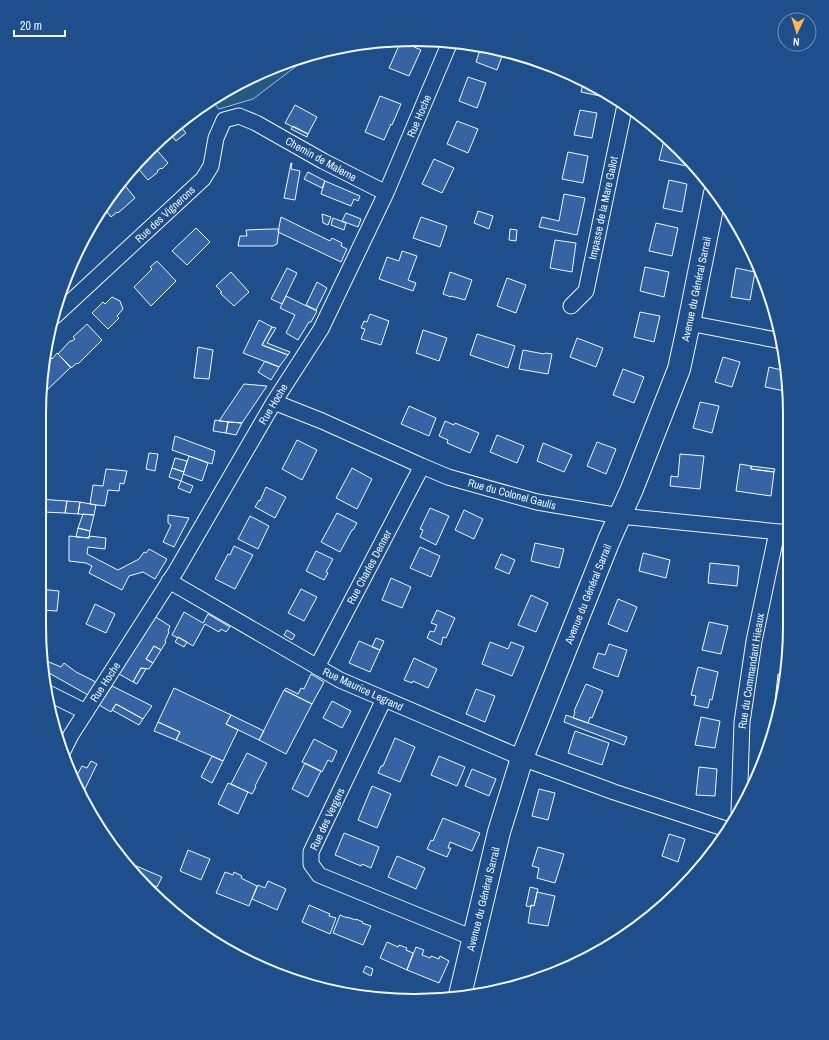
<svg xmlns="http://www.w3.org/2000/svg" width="829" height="1040" viewBox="0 0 829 1040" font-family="'Archivo Narrow',sans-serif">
	<rect width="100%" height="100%" fill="#1f4e8c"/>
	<path fill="#245a82" stroke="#a8bbd7" d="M311,55L253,99L219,109L212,101L227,89L294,59Z"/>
	<path fill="#3563a3" stroke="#f2f6ff" d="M401,41L421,50L409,76L389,68Z
		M481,47L504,51L497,70L476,62Z
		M468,77L486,83L477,108L459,101Z
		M584,80L601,91L600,96L581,92Z
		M380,96L401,104L392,125L391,124L384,140L365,132Z
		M295,105L317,117L308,134L285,123Z
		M580,110L597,113L592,138L574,135Z
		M457,121L478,129L468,153L447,144Z
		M293,126L308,134L307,137L291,129Z
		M181,127L186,133L176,141L171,135Z
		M664,140L669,141L692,162L691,167L659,160Z
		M155,148L168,163L162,169L161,168L157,171L158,172L148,180L135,165Z
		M568,152L588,156L583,183L562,179Z
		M434,159L454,168L442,193L422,184Z
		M291,163H292L291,169L300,171L295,200L284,198Z
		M308,172L325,181L322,188L304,179Z
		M669,180L687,184L682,212L663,208Z
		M325,181L360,196L358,201L354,199L351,206L321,194Z
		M123,183L135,198L118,213L117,212L111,217L103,207L117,188Z
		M564,194L585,198L577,235L539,227L542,217L559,221Z
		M478,211L493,216L489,229L474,223Z
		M346,213L361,219L358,227L342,221Z
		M322,214L331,217L328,225L323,223Z
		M281,217L330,241L332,238L342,243L341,246L347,249L341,262L278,232Z
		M421,217L447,226L440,247L413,238Z
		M333,218L346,223L344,230L331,225Z
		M656,223L678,228L672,256L649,251Z
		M196,228L210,242L187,265L172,251Z
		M272,229H279L277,244L273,246H238L240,236H247L246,230Z
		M510,229L517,230L516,241L509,240Z
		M555,240L576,243L572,272L550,268Z
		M402,251L417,256L408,280L416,283L413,291L379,279L387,257L399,261Z
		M157,261L176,281L151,306L134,287L152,269L150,267Z
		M645,267L669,272L664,297L640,291Z
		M287,268L297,273L282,304L271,299Z
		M736,268L755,272L750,300L731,297Z
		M231,272L249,292L234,306L220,293L222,292L216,286Z
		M450,272L472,280L465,300L451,296V297L443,294Z
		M507,278L526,285L516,313L497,306Z
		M317,282L327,288L316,310L306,305Z
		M286,296L317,311L311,322H309L298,340L286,333L295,315L280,308Z
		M112,297L120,301L123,309L117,316L119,318L108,329L92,313L103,302L105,304Z
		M640,312L660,316L654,342L634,337Z
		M370,314L389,321L381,345L361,339L365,329L361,328L364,321L367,322Z
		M259,320L272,327L262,345L288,355L279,367L243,353Z
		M87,324L102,340L78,364L77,363L71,368L58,354L70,341H72L75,339L73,337Z
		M272,327L276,328L267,343L290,352L288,355L262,345Z
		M423,330L447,338L439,361L416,353Z
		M477,334L515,346L508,368L470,355Z
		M577,338L603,348L596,367L570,357Z
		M198,347L213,350L209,379L194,378Z
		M523,350L544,354L545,353L552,354L548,374L519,369Z
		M57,353L71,367L44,393L40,389L46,361L50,357L52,359Z
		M723,357L740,362L732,387L715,382Z
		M265,361L279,367L271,380L258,372Z
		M769,367L786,371L789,392L765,387Z
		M623,369L644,377L634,403L613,395Z
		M244,384L267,386L242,423L219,421Z
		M700,402L719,406L712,433L693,428Z
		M409,406L436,418L429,436L401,424Z
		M215,420L228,422L226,433L213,431Z
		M445,421L454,425L455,423L479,433L470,453L447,443L448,440L439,436Z
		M228,422L242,423L236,435L226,433Z
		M497,435L524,446L517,463L490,452Z
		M175,436L215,451L212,464L172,450Z
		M297,440L317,450L302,480L282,469Z
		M597,442L616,449L606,474L587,466Z
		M543,443L572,455L564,472L537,461Z
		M149,453L158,454L155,471L146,469Z
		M680,454L704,456L700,489L670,486L671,476L678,477Z
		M189,456L208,463L202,481L183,474Z
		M175,458L187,461L184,472L172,468Z
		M740,464L751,466V469L774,472L771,496L736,491Z
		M751,466L775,469L774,472L751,469Z
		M172,468L184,472L181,481L169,477Z
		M352,468L372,479L357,509L336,498Z
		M106,469L127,471L124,484L120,483L119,491L108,490L105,506L90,504L93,485L103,486Z
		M181,481L193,486L190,493L178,488Z
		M266,487L286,497L275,518L255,507L259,500L260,501Z
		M39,499L67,501L65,513L43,512L44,505L39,504Z
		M67,501L80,502L78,514L65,513Z
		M80,502L96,505L94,515L78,514Z
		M430,508L449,516L436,545L420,537L423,530L420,529Z
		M464,510L483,519L474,539L455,530Z
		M337,513L357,523L353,530H352L340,552L321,542Z
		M83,514L94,515L90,531L78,528Z
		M168,515L189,518L174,547L163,542L171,525L168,523Z
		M250,516L269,526L258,549L238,539Z
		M78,528L90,531L89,538L76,537Z
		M69,536L89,538V536L106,538L105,549L88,547L87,554L118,570L139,559L144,552L146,553L149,549L167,559L155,579L143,572L129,576L122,590L89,573L92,566L86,563L69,561Z
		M535,543L564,549L559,568L531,561Z
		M234,546L253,555L235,589L215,579L228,554L230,555Z
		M420,547L440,556L431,577L410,568Z
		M316,551L333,559L326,572L328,573L324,580L306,571Z
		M643,553L670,560L666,578L639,571Z
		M501,554L515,560L509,574L495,568Z
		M710,563L739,566L737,586L708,583Z
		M391,578L411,587L402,608L382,600Z
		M39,589L59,591L57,611L39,610Z
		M301,589L317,597L304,621L288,613Z
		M531,595L548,603L536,632L518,625Z
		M618,599L637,607L627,632L608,624Z
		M95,604L115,614L106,633L86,624Z
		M437,610L455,618L446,638L443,637L441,645L427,638L430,631L434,632L437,625L431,623Z
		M184,612L203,623L208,614L230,627L226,632L221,629L219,632L205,624L193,646L178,637V638L172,635Z
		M154,616L170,626L168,631L169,632L165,641L166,642L161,650L154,646L146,659L153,663L149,669L141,668L133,682L119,674Z
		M709,622L728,626L721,654L702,650Z
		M287,630L295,635L292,640L284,635Z
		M178,637L187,642L184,647L175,642Z
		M376,638L384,641L380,650L372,647Z
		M359,641L380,650L370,672L349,663Z
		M490,642L508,649L511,642L524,647L512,676L482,664Z
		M609,644L627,650L618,677L593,668L598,653L605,655Z
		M154,646L161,650L153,663L146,659Z
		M414,658L437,669L428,688L413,681L412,683L404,680Z
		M44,660L61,667L64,663L76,672L96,682L88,695L49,673L45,672Z
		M698,667L718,672L712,700L710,699L708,708L694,705L696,696L691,695Z
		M141,668L146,669L137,684L133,682Z
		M311,674L324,682L312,704L284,690L286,688L298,694L301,688L304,689Z
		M778,674L785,675L782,703L775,702Z
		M586,684L603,691L592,718L590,717L588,723L573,718L575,712L574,711Z
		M112,686L152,706L143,719L116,704L111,712L99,705Z
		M174,688L231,715L226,724L238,730L223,761L176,740L180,732L158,722Z
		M476,689L495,696L485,722L466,714Z
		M284,690L312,704L286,754L259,740Z
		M332,701L351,711L342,728L323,718Z
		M116,704L143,719L139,725L112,710Z
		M231,715L264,731L259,740L226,724Z
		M566,715L627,737L624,745L564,722Z
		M701,717L720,721L715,748L695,745Z
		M158,722L180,732L176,740L154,731Z
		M575,731L609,743L602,765L568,753Z
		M395,738L415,747L400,782L378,773L381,766H383Z
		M314,739L337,751L332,762L328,760L322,772L302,762Z
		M247,753L267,763L255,786L256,787L252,794L231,784Z
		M212,756L223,761L212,783L201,777Z
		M439,756L465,767L457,786L431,775Z
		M91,761L97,764L83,793L80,791L75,779L82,766L87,768Z
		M305,763L321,771L308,797L292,789Z
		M699,767L717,769L715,796L696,795Z
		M472,769L496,779L489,796L465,786Z
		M228,783L248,792L238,814L218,804Z
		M372,786L391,794L377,828L358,820Z
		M539,789L555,793L548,820L532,816Z
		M443,818L480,833L472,851L450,842L448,848H451L447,857L427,849L431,840L433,841Z
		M344,833L379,847L371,868L362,864L361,866L335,855Z
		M669,834L685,839L678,862L662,856Z
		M538,847L564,854L555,883L537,878L539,868L532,866Z
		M188,850L210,859L201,880L180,871Z
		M397,856L425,868L416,889L388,877Z
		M124,858L128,860L127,862L162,877L157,887L140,879Z
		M225,872L233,875L234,872L242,876L241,878L257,886L249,906L216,893Z
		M268,881L286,889L277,910L252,899L258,885L265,888Z
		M530,887L538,889L534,906L531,905V907L526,906Z
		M537,892L555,896L548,926L528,923L531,905L534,906Z
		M309,905L330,914L329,916L336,918L330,934L302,922Z
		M340,915L347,918V917L356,920V919L363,922L362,923L371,926L363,945L333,933Z
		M387,942L398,947L399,945L407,948L406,950L413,953L407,970L380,958Z
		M416,947L424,950L422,955L430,958L431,956L439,959L440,956L449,961L439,983L407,970Z
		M366,966L373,969L371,976L363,972Z"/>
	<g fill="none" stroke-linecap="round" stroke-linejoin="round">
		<defs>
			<path id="street" d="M571,306L586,291L625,105
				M55,316L203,179L211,166L216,138L224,120L239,116L256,123L323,161L386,193
				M689,323L781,341
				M274,402L322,421L422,466L448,477L537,502L620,516L790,533
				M169,581L340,680L522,758L614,792L729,830
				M317,667L422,466
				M48,693L86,712
				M384,699L311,852V864L319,875L473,938
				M63,751L71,735L176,571L274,402L321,329L386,193L450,42
				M739,811L742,722L754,641L777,532"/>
			<path id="secondary" d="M460,995L499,832L522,758L609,540L632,489L679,369L689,323L715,193"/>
		</defs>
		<use href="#street" stroke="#f2f6ff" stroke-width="17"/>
		<use href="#secondary" stroke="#f2f6ff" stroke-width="24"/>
		<use href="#street" stroke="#1f4e8c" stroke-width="15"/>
		<use href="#secondary" stroke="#1f4e8c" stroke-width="22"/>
	</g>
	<g text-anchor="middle" stroke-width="3" stroke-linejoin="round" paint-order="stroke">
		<g font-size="11" fill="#f2f6ff" stroke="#1f4e8c">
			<text transform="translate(419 116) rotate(-67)" y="4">Rue Hoche</text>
			<text transform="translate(321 159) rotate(29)" y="4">Chemin de Malerne</text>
			<text transform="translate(603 208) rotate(-78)" y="4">Impasse de la Mare Gallot</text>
			<text transform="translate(165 214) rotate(-43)" y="4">Rue des Vignerons</text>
			<text transform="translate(696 289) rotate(-78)" y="4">Avenue du Général Sarrail</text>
			<text transform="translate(273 404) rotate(-59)" y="4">Rue Hoche</text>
			<text transform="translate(512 494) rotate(15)" y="4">Rue du Colonel Gaulis</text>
			<text transform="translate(369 567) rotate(-62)" y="4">Rue Charles Denner</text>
			<text transform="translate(588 594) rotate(-68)" y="4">Avenue du Général Sarrail</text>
			<text transform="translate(751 671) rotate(-81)" y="4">Rue du Commandant Hieaux</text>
			<text transform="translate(105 682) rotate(-57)" y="4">Rue Hoche</text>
			<text transform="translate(363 689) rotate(25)" y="4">Rue Maurice Legrand</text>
			<text transform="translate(327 819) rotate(-65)" y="4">Rue des Vergers</text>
			<text transform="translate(483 899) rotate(-76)" y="4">Avenue du Général Sarrail</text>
		</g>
	</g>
	<path d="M0 0H829V1040H0ZM414 46H415A368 368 0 0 1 783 414V626A368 368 0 0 1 415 994H414A368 368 0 0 1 46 626V414A368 368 0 0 1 414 46Z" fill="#1f4e8c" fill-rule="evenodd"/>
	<path fill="none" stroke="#f2f6ff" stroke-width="2" d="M414 46H415A368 368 0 0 1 783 414V626A368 368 0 0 1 415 994H414A368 368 0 0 1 46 626V414A368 368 0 0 1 414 46Z"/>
	<g transform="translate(797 32) rotate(184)"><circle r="19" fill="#1f4e8c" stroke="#7391ba"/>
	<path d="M0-3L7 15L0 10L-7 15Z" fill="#ffb74d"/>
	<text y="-6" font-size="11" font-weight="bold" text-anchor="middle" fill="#f2f6ff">N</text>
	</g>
	<path d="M14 30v6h51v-6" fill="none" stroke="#f2f6ff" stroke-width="2"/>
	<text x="20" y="30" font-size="12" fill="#f2f6ff" stroke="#1f4e8c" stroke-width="3" paint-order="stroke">20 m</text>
</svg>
